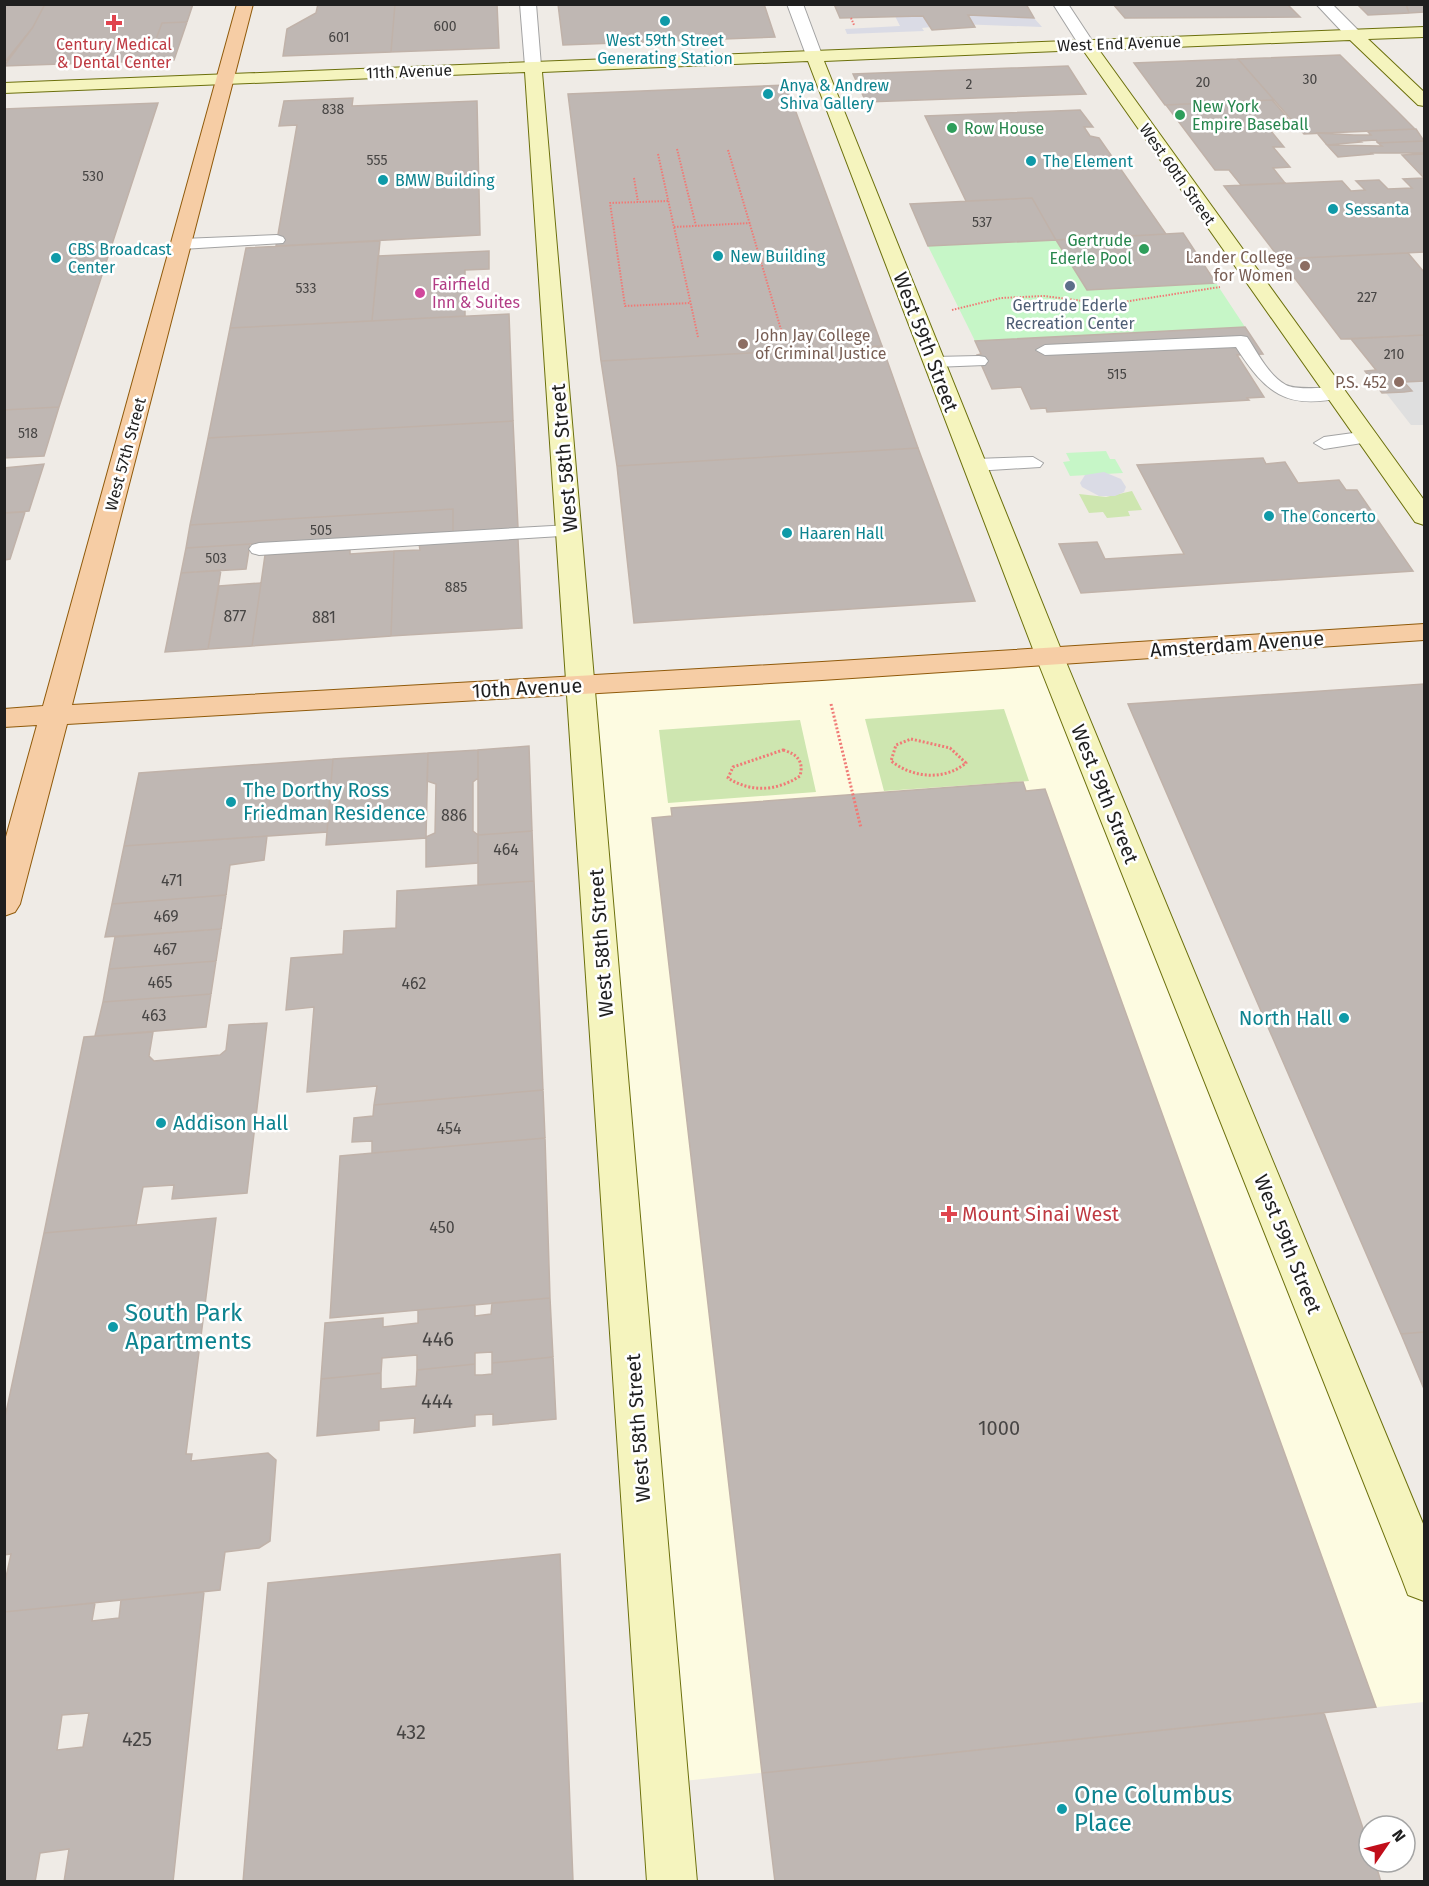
<svg xmlns="http://www.w3.org/2000/svg" width="1429" height="1886" viewBox="0 0 1429 1886" font-family="'Fira Sans',sans-serif">
	<rect width="100%" height="100%" fill="#efebe6"/>
	<path fill="#fdfbe1" d="M1050,657L1424,1580V1702L665,1783L582,685Z"/>
	<path fill="#cee6b0" d="M1132,491L1142,510L1128,511L1130,516L1107,518L1103,512L1089,513L1079,494L1106,497Z
		M1004,709L1029,781L884,791L865,719Z
		M800,720L816,792L668,803L659,730Z"/>
	<path fill="#c6f6c7" d="M1056,240L1087,290L1216,283L1245,327L975,341L928,246Z
		M1106,451L1110,459H1115L1123,473L1070,476L1063,462L1070,461L1066,453Z"/>
	<path fill="#dfdfdf" d="M1424,381V425H1411L1386,393L1411,391L1404,382Z"/>
	<path fill="#dadbe5" d="M968,15L1034,18L1042,27L958,24L922,28L924,31L847,34L845,29L900,26L895,16Z
		M1104,472L1121,479L1126,487L1124,492L1115,496H1099L1082,487L1080,483L1085,475Z"/>
	<path fill="#bfb7b3" stroke="#c0b2a9" stroke-width="1.5" fill-rule="evenodd" d="M4,4H45L33,27L4,63Z
		M45,4H193L187,22L162,23L148,61L4,66L33,27Z
		M318,4H395L391,52L283,56L287,29L316,13Z
		M395,4H497L499,48L391,52Z
		M558,4H764L775,37L563,45Z
		M834,4H1026L1034,18L968,15L975,27L932,30L923,16L840,18Z
		M1113,4H1287L1300,17L1125,18Z
		M1357,4H1406L1409,13L1368,15Z
		M1406,4H1424V12L1409,13Z
		M187,22L174,60L148,61L162,23Z
		M1340,55L1397,111L1415,129L1304,134L1238,59Z
		M1238,59L1274,100L1165,105L1134,63Z
		M1068,66L1086,94L866,102L853,74Z
		M786,85L882,346L601,361L568,94Z
		M353,98L352,106L477,101L480,235L276,246L297,125L279,126L284,101Z
		M1272,100L1293,124L1266,125L1284,147H1273L1290,167L1273,168L1285,183L1241,185L1229,170H1215L1166,105Z
		M158,103L59,407L4,410V109Z
		M1080,110L1093,127H1084L1090,136L1099,138L1166,234L1056,240L1032,198L966,201L925,116Z
		M1416,129L1424,141L1378,143L1376,140L1359,141L1361,142L1327,145L1317,133L1354,135H1371L1367,131Z
		M1424,141V153H1370L1372,154L1338,157L1327,145L1382,146L1378,143Z
		M1424,154V252L1280,259L1224,186L1342,181L1351,191L1365,190L1356,181L1379,180L1388,189L1412,188L1403,179L1424,178L1402,155Z
		M1032,198L1056,240L928,246L910,204Z
		M1183,233L1216,283L1087,290L1056,240Z
		M380,241L372,321L230,328L246,248Z
		M489,251V269L465,270V316L372,321L378,256Z
		M1408,253L1424,272V335L1341,339L1280,259Z
		M509,314L513,421L208,438L230,328Z
		M1245,327L1263,354L1237,355L1264,397L1247,398L1249,400L1047,412L1046,408L1031,409L1021,387L992,389L977,355L981,354L975,341Z
		M1424,335V381L1404,382L1412,391L1404,392L1382,393L1365,371L1376,370L1351,339Z
		M882,346L918,448L617,466L601,361Z
		M59,407L44,456L4,458V410Z
		M513,421L518,528L453,532V509L190,525L208,438Z
		M918,448L975,601L634,623L617,466Z
		M1263,458L1266,464L1285,462L1298,483L1339,480L1346,490H1357L1413,571L1081,593L1059,544L1097,542L1105,559L1184,554L1137,465Z
		M44,464L29,511L4,513V468Z
		M453,509V532L186,548L190,525Z
		M25,512L10,559L4,560V513Z
		M518,539L522,628L391,636L394,551L420,550L419,544Z
		M250,544L246,569L181,573L186,548Z
		M350,550V554L394,551L391,636L252,646L265,555Z
		M221,570L208,649L165,652L181,573Z
		M261,583L252,646L208,649L219,586Z
		M1424,684V1332L1401,1334L1128,704Z
		M529,746L532,831L478,835V750Z
		M478,750V778L473,782V831L478,835V863L426,867V837L435,833L436,784L427,781L428,753Z
		M428,753L426,838L326,845L333,759Z
		M333,759L327,832L124,846L139,773Z
		M1023,782L1026,791L1045,789L1376,1707L762,1773L652,818L672,816L671,808Z
		M532,831L534,881L478,885V835Z
		M267,836L264,860L230,865L226,895L112,904L124,846Z
		M534,881L543,1090L374,1105L377,1086L307,1092L314,1007L286,1010L291,958L343,954L344,931L396,928L397,891Z
		M226,895L221,929L105,937L112,904Z
		M221,929L216,961L109,969L115,937Z
		M216,961L211,994L103,1002L109,969Z
		M211,994L206,1027L95,1036L103,1002Z
		M267,1023L247,1193L172,1199L174,1185L143,1187L136,1225L44,1233L84,1037L153,1032L149,1056L154,1061L220,1055L226,1050L229,1025Z
		M543,1090L545,1138L372,1153V1141L352,1142L354,1118L373,1116L374,1105Z
		M545,1138L550,1298L330,1318L340,1156Z
		M216,1218L186,1454H192L191,1461L268,1453L276,1460L270,1541L259,1548L225,1552L220,1590L4,1612V1586L11,1554L4,1555V1422L44,1233Z
		M550,1298L553,1357L492,1363V1352L475,1353V1364L417,1370V1355L382,1358L381,1373L321,1379L325,1323L383,1318V1327L418,1323V1310L475,1305V1316L491,1314L492,1303Z
		M1424,1332V1389L1401,1334Z
		M553,1357L556,1419L493,1425V1414L475,1415V1426L414,1433L415,1418L379,1421V1430L317,1436L321,1379L381,1373V1389L416,1386L417,1370L475,1364V1375H482L492,1374V1363Z
		M560,1554L573,1881L243,1882L268,1583Z
		M204,1592L173,1882H64L69,1849L40,1853L35,1882H4V1612L95,1603L92,1621L119,1618L121,1600ZM89,1713L83,1747L57,1750L62,1715Z
		M1324,1713L1369,1846V1862H1375L1381,1882H775L762,1773Z"/>
	<g fill="none" stroke-linecap="round" stroke-linejoin="round">
		<defs>
			<path id="lane" d="M277,235L283,237L285,240L283,243L182,249L174,244L182,239Z
				M1241,336L1247,337C1258,353 1268,375 1286,385C1302,393 1338,382 1345,393L1343,397C1286,411 1265,392 1236,347L1045,355L1036,350L1045,345Z
				M979,356L985,357L988,361L985,365L934,367L925,362L934,357Z
				M1368,431L1375,433L1378,437L1375,441L1324,449L1314,443L1324,437Z
				M1033,457L1043,463L1040,467L975,471L965,465L975,459Z
				M570,525L577,527L580,531L577,535L259,555L252,553L249,549L252,545L259,543Z"/>
			<path id="street" d="M520,4H536L541,66L533,71L525,66Z
				M787,4H803L822,55L820,58L814,60L806,55Z
				M1053,4H1068L1095,45L1093,48H1081Z
				M1316,4H1332L1359,31L1361,34L1359,37H1347Z"/>
			<path id="secondary" d="M1424,27V37L1368,39L1424,92V106L1418,105L1350,40L1099,50L1424,500V525L1415,522L1083,50L824,61L1064,657L1424,1526V1601L1408,1595L1402,1579L1036,657L808,61L542,72L697,1882H647L525,72L4,93V83Z"/>
			<path id="primary" d="M237,4H253L72,705L822,662L1424,624V640L822,680L67,724L20,904L15,912L4,916V844L37,725L4,727V709L43,706Z"/>
		</defs>
		<use href="#lane" stroke="#a3a3a3" stroke-width="2"/>
		<use href="#street" stroke="#a3a3a3" stroke-width="2"/>
		<use href="#secondary" stroke="#6c700c" stroke-width="2"/>
		<use href="#primary" stroke="#905a0a" stroke-width="2"/>
		<path stroke="#f07a76" stroke-width="2" stroke-dasharray="1.5 1.5" stroke-linecap="butt" d="M851,18L854,25
			M677,149L696,226
			M728,150L782,333
			M658,154L698,337
			M634,178L638,202
			M668,201L610,203L625,306L690,303
			M674,227L751,223
			M952,310L1001,298L1044,296L1099,303L1123,302L1220,287"/>
		<path stroke="#f07a76" stroke-width="3" stroke-dasharray="2 2" stroke-linecap="butt" d="M831,704L861,828
			M911,739L950,748L966,763C944,781 913,778 891,761L896,745Z
			M783,750C797,754 804,761 800,776C777,791 751,793 728,778L733,767Z"/>
		<use href="#lane" fill="#fff" fill-rule="evenodd"/>
		<use href="#street" fill="#fff" fill-rule="evenodd"/>
		<use href="#secondary" fill="#f5f4be" fill-rule="evenodd"/>
		<use href="#primary" fill="#f6cda5" fill-rule="evenodd"/>
	</g>
	<g fill="#0f9aa8" stroke="#fff" stroke-width="2">
		<circle cx="665" cy="21" r="6"/>
		<circle cx="768" cy="94" r="6"/>
		<circle cx="1031" cy="161" r="6"/>
		<circle cx="383" cy="180" r="6"/>
		<circle cx="1333" cy="209" r="6"/>
		<circle cx="718" cy="256" r="6"/>
		<circle cx="56" cy="258" r="6"/>
		<circle cx="1269" cy="516" r="6"/>
		<circle cx="787" cy="533" r="6"/>
		<circle cx="231" cy="802" r="6"/>
		<circle cx="1344" cy="1018" r="6"/>
		<circle cx="161" cy="1123" r="6"/>
		<circle cx="113" cy="1327" r="6"/>
		<circle cx="1062" cy="1809" r="6"/>
	</g>
	<g fill="#e0444e" stroke="#fff" stroke-width="2">
		<path d="M111 14h6v6h6v6h-6v6h-6v-6h-6v-6h6z"/>
		<path d="M946 1205h6v6h6v6h-6v6h-6v-6h-6v-6h6z"/>
	</g>
	<g fill="#2e9e5b" stroke="#fff" stroke-width="2">
		<circle cx="1180" cy="115" r="6"/>
		<circle cx="952" cy="128" r="6"/>
		<circle cx="1144" cy="249" r="6"/>
	</g>
	<g fill="#8d6e63" stroke="#fff" stroke-width="2">
		<circle cx="1305" cy="266" r="6"/>
		<circle cx="743" cy="344" r="6"/>
		<circle cx="1399" cy="382" r="6"/>
	</g>
	<circle fill="#5c6f8a" stroke="#fff" stroke-width="2" cx="1070" cy="286" r="6"/>
	<circle fill="#d1479c" stroke="#fff" stroke-width="2" cx="420" cy="293" r="6"/>
	<g text-anchor="middle" stroke-width="5" stroke-linejoin="round" paint-order="stroke">
		<g font-size="14" fill="#474544">
			<text x="445" y="31">600</text>
			<text x="339" y="42">601</text>
			<text x="1310" y="84">30</text>
			<text x="1203" y="87">20</text>
			<text x="969" y="89">2</text>
			<text x="333" y="114">838</text>
			<text x="377" y="165">555</text>
			<text x="93" y="181">530</text>
			<text x="982" y="227">537</text>
			<text x="306" y="293">533</text>
			<text x="1367" y="302">227</text>
			<text x="1394" y="359">210</text>
			<text x="1117" y="379">515</text>
			<text x="28" y="438">518</text>
			<text x="321" y="535">505</text>
			<text x="216" y="563">503</text>
			<text x="456" y="592">885</text>
		</g>
		<g font-size="16" fill="#0d838f" stroke="#fff" text-anchor="start">
			<text x="665" y="46" text-anchor="middle">West 59th Street<tspan x="665" dy="18">Generating Station</tspan></text>
			<text x="780" y="91">Anya &amp; Andrew<tspan x="780" dy="18">Shiva Gallery</tspan></text>
			<text x="1043" y="167">The Element</text>
			<text x="395" y="186">BMW Building</text>
			<text x="1345" y="215">Sessanta</text>
			<text x="68" y="255">CBS Broadcast<tspan x="68" dy="18">Center</tspan></text>
			<text x="730" y="262">New Building</text>
			<text x="1281" y="522">The Concerto</text>
			<text x="799" y="539">Haaren Hall</text>
		</g>
		<g font-size="16" fill="#1f1f1f" stroke="#fff">
			<text transform="translate(1119 43) rotate(-2)" y="6">West End Avenue</text>
			<text transform="translate(409 71) rotate(-2)" y="6">11th Avenue</text>
			<text transform="translate(1178 174) rotate(55)" y="6">West 60th Street</text>
			<text transform="translate(125 454) rotate(-75)" y="6">West 57th Street</text>
		</g>
		<g font-size="16" fill="#be3a42" stroke="#fff">
			<text x="114" y="50">Century Medical<tspan x="114" dy="18">&amp; Dental Center</tspan></text>
		</g>
		<g font-size="16" fill="#27864d" stroke="#fff" text-anchor="start">
			<text x="1192" y="112">New York<tspan x="1192" dy="18">Empire Baseball</tspan></text>
			<text x="964" y="134">Row House</text>
			<text x="1132" y="246" text-anchor="end">Gertrude<tspan x="1132" dy="18">Ederle Pool</tspan></text>
		</g>
		<g font-size="16" fill="#785e54" stroke="#fff" text-anchor="end">
			<text x="1293" y="263">Lander College<tspan x="1293" dy="18">for Women</tspan></text>
			<text x="755" y="341" text-anchor="start">John Jay College<tspan x="755" dy="18">of Criminal Justice</tspan></text>
			<text x="1387" y="388">P.S. 452</text>
		</g>
		<g font-size="16" fill="#b23c85" stroke="#fff" text-anchor="start">
			<text x="432" y="290">Fairfield<tspan x="432" dy="18">Inn &amp; Suites</tspan></text>
		</g>
		<g font-size="16" fill="#4e5e75" stroke="#fff">
			<text x="1070" y="311">Gertrude Ederle<tspan x="1070" dy="18">Recreation Center</tspan></text>
		</g>
		<g font-size="16" fill="#474544">
			<text x="235" y="622">877</text>
			<text x="324" y="623">881</text>
			<text x="454" y="821">886</text>
			<text x="506" y="855">464</text>
			<text x="172" y="886">471</text>
			<text x="166" y="922">469</text>
			<text x="165" y="955">467</text>
			<text x="160" y="988">465</text>
			<text x="414" y="989">462</text>
			<text x="154" y="1021">463</text>
			<text x="449" y="1134">454</text>
			<text x="442" y="1233">450</text>
		</g>
		<g font-size="20" fill="#1f1f1f" stroke="#fff">
			<text transform="translate(926 342) rotate(69)" y="7">West 59th Street</text>
			<text transform="translate(564 458) rotate(-95)" y="7">West 58th Street</text>
			<text transform="translate(1237 644) rotate(-4)" y="7">Amsterdam Avenue</text>
			<text transform="translate(527 688) rotate(-3)" y="7">10th Avenue</text>
			<text transform="translate(1105 794) rotate(68)" y="7">West 59th Street</text>
			<text transform="translate(601 943) rotate(-94)" y="7">West 58th Street</text>
			<text transform="translate(1288 1244) rotate(68)" y="7">West 59th Street</text>
			<text transform="translate(638 1428) rotate(-94)" y="7">West 58th Street</text>
		</g>
		<g font-size="20" fill="#0d838f" stroke="#fff" text-anchor="start">
			<text x="243" y="797">The Dorthy Ross<tspan x="243" dy="23">Friedman Residence</tspan></text>
			<text x="1332" y="1025" text-anchor="end">North Hall</text>
			<text x="173" y="1130">Addison Hall</text>
		</g>
		<g font-size="20" fill="#be3a42" stroke="#fff" text-anchor="start">
			<text x="962" y="1221">Mount Sinai West</text>
		</g>
		<g font-size="20" fill="#474544">
			<text x="438" y="1346">446</text>
			<text x="437" y="1408">444</text>
			<text x="999" y="1435">1000</text>
			<text x="411" y="1739">432</text>
			<text x="137" y="1746">425</text>
		</g>
		<g font-size="24" fill="#0d838f" stroke="#fff" text-anchor="start">
			<text x="125" y="1321">South Park<tspan x="125" dy="28">Apartments</tspan></text>
			<text x="1074" y="1803">One Columbus<tspan x="1074" dy="28">Place</tspan></text>
		</g>
	</g>
	<rect width="1429" height="1886" fill="none" stroke="#1f1f1f" stroke-width="12"/>
	<g transform="translate(1387 1844) rotate(55)"><circle r="28" fill="#ffffff" stroke="#a5a5a5" stroke-width="1.5"/>
	<path d="M0-4.5L10 22L0 15L-10 22Z" fill="#c10e1a"/>
	<text y="-9" font-size="16" font-weight="bold" text-anchor="middle" fill="#1f1f1f">N</text>
	</g>
</svg>
